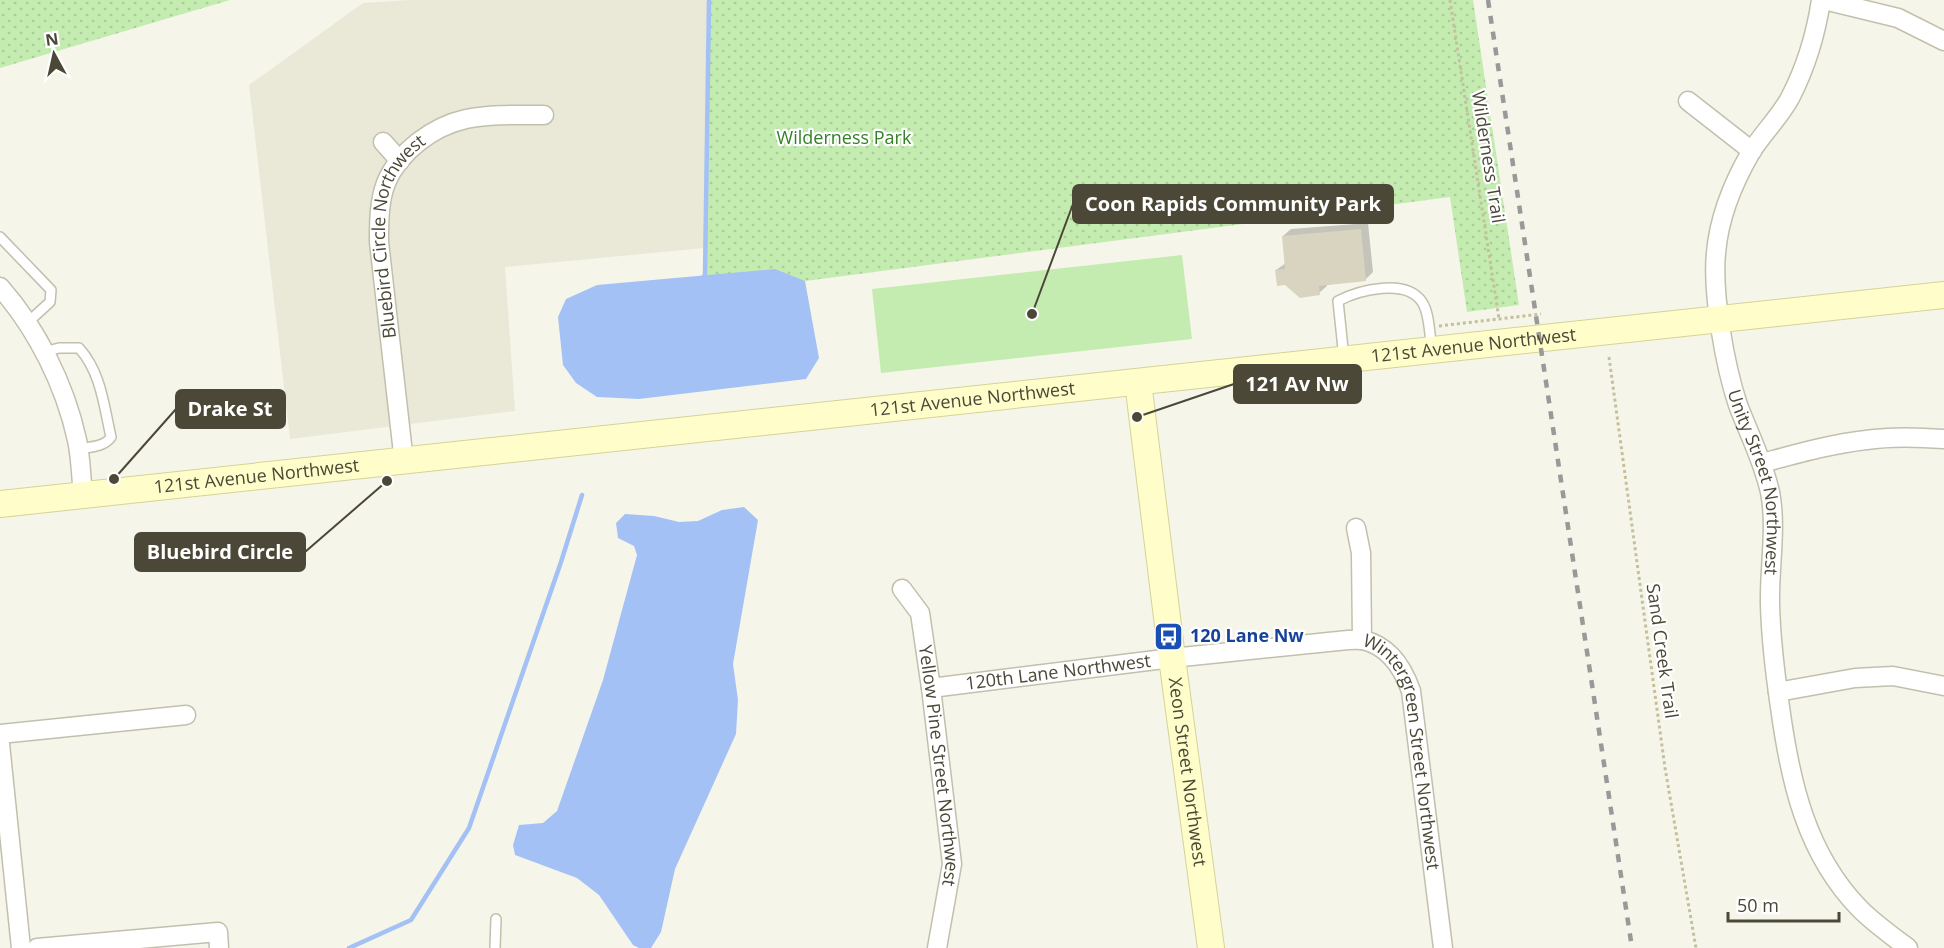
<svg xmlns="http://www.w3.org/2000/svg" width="1944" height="948" viewBox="0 0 1944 948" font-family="'Open Sans',sans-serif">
	<defs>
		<pattern id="park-dots" width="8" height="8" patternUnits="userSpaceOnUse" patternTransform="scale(1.5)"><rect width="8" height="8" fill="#c4ecb1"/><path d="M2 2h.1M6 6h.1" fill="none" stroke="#ac9" stroke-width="1.8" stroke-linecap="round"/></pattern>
	</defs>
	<rect width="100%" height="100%" fill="#f6f5ea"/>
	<path fill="#eae9d8" d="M410,0H709L705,248L505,267L515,411L290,439L249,85L363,3Z"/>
	<path fill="url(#park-dots)" d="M0,0H230L0,68Z
		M709,0H1473L1519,305L1467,312L1450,197L805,281L705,275Z"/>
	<path fill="#c4ecb1" d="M1182,255L1192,339L881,373L872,289Z"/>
	<path fill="#a4c1f5" d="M775,269L805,281L819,358L806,379L639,399L597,397L576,383L563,365L558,317L566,299L597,285Z
		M744,507L758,520L733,664L738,700L736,734L675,869L661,932L651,948H639L633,945L599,895L577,878L515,855L513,845L519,825L543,823L557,811L603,680L637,555L634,546L618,538L616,523L625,514L654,516L679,522L698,521L722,510Z"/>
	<path fill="#0003" d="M1368,223L1373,272L1365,280L1326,284L1327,286L1319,293L1276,270L1286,263L1283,236L1291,229Z"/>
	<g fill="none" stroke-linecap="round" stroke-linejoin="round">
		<path stroke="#a4c1f5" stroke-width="4.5" d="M702,279L705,275L709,0
			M349,948L411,920L469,828L561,562L582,495"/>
	</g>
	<path fill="#d8d4bf" d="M1361,229L1366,281L1319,286L1320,295L1300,298L1285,285L1277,286L1275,270L1285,269L1282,236Z"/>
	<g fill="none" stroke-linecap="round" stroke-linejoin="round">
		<defs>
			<path id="lane" d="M0,237L51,290L50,302L27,323
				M44,352L59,348H79C101,372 104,406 111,437C105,447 89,447 78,449
				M1344,358L1338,301C1359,290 1406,278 1422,302C1430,314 1429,334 1432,348
				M495,948L496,919"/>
			<g id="street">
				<path id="s1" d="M1821,0C1816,34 1806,67 1790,98C1779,118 1763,133 1751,152C1733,183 1719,217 1716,253C1712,294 1725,366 1738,405C1749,434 1763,461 1770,492C1777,528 1769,568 1770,605C1771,639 1775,673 1780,707C1790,781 1806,854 1860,909C1874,923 1892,936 1908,948"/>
				<path d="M1824,0L1898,18L1944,41"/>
				<path d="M1688,101L1752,151"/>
				<path d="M383,142L400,161"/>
				<path d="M0,287C37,329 65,385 77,440C81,458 81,477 83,496"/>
				<path id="s2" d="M404,462L379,242C379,222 379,201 386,183C399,151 434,126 466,119C492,114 518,115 544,115"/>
				<path d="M1762,463C1796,454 1831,444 1866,440C1892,436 1918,437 1944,439"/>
				<path d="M1356,528L1361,553L1362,640"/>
				<path id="s3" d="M902,589L920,613L931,688L952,864L937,948"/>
				<path id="s4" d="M931,688L1172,658L1338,641C1346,640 1355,639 1363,640C1389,646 1403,668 1411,691L1443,948"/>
				<path d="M1778,692L1855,678L1893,676L1944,686"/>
				<path d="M0,734L186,715"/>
				<path d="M0,744L21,948"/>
				<path d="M37,948L218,932L219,948"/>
			</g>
			<g id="secondary">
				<path id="s5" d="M1138,382L1172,658L1211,948"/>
				<path id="s6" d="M0,504L1944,295"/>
			</g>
		</defs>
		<use href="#lane" stroke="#c2c0ac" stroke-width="12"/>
		<use href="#street" stroke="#c2c0ac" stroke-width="21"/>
		<use href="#secondary" stroke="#d5d396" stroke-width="28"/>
		<path stroke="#c5c09c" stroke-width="3" stroke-dasharray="3 3" stroke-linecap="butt" d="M1450,0L1499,319
			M1439,326L1541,314
			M1609,357L1665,768L1696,948"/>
		<use href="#lane" stroke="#fff" stroke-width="9"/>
		<use href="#street" stroke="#fff" stroke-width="18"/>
		<use href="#secondary" stroke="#fffecb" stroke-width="26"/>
		<path stroke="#999" stroke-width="4.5" stroke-dasharray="8 8" stroke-linecap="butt" d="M1488,0L1632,948"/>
	</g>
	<defs>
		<symbol id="bus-square" viewBox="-11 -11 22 22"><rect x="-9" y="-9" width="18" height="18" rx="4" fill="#1a4fb4" stroke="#fff"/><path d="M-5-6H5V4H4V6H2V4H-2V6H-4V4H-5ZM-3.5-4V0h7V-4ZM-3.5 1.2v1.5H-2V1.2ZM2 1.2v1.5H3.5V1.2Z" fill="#fff"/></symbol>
	</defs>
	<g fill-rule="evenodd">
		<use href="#bus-square" x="1152" y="620" width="33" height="33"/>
	</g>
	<g text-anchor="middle" stroke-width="4.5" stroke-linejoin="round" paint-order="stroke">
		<g font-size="18" fill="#338126" stroke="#fff">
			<text x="844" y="144">Wilderness Park</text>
		</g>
		<g font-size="18" fill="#4b4837" stroke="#fff">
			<text transform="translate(1488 157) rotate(81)" y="6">Wilderness Trail</text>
			<text dy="6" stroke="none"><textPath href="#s2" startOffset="232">Bluebird Circle Northwest</textPath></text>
			<text dy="6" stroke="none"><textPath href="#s6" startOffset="1482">121st Avenue Northwest</textPath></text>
			<text dy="6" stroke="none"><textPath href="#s6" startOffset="978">121st Avenue Northwest</textPath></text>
			<text dy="6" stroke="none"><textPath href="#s6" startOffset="258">121st Avenue Northwest</textPath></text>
			<text dy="6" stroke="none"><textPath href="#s1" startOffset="512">Unity Street Northwest</textPath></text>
			<text transform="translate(1662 651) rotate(82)" y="6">Sand Creek Trail</text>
			<text dy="6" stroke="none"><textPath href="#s4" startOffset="128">120th Lane Northwest</textPath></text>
			<text dy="6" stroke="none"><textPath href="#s4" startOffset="562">Wintergreen Street Northwest</textPath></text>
			<text dy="6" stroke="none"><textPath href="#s3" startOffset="184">Yellow Pine Street Northwest</textPath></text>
			<text dy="6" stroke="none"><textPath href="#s5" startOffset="393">Xeon Street Northwest</textPath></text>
		</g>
		<g font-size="18" font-weight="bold" fill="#164399" stroke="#fff" text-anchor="start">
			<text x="1190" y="642">120 Lane Nw</text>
		</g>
	</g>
	<path fill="none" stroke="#4b4837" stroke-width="2" d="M1032 314L1073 204M1137 417L1234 384M114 479L176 409M387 481L305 552"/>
	<g fill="#4b4837" stroke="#fff" stroke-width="2">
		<circle cx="1032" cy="314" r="6"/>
		<circle cx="1137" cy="417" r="6"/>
		<circle cx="114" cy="479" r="6"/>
		<circle cx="387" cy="481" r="6"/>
	</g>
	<g fill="#4b4837" stroke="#4b4837" stroke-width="2">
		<rect x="1073" y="185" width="320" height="38" rx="6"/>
		<rect x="1234" y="365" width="127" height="38" rx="6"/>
		<rect x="176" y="390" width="109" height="38" rx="6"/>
		<rect x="135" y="533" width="170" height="38" rx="6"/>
	</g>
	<g font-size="20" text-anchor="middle" font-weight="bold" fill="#fff">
		<text x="1233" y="211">Coon Rapids Community Park</text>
		<text x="1297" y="391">121 Av Nw</text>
		<text x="230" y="416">Drake St</text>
		<text x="220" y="559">Bluebird Circle</text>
	</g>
	<g transform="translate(54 54) rotate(352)" stroke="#ffffff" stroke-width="4.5" paint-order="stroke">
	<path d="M0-4.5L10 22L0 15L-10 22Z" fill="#4b4837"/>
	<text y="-9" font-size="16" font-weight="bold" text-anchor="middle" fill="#4b4837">N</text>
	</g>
	<path d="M1728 912v9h111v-9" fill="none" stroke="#4b4837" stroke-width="3"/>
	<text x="1737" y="912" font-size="18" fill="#4b4837" stroke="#ffffff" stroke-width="4.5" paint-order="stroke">50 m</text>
</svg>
